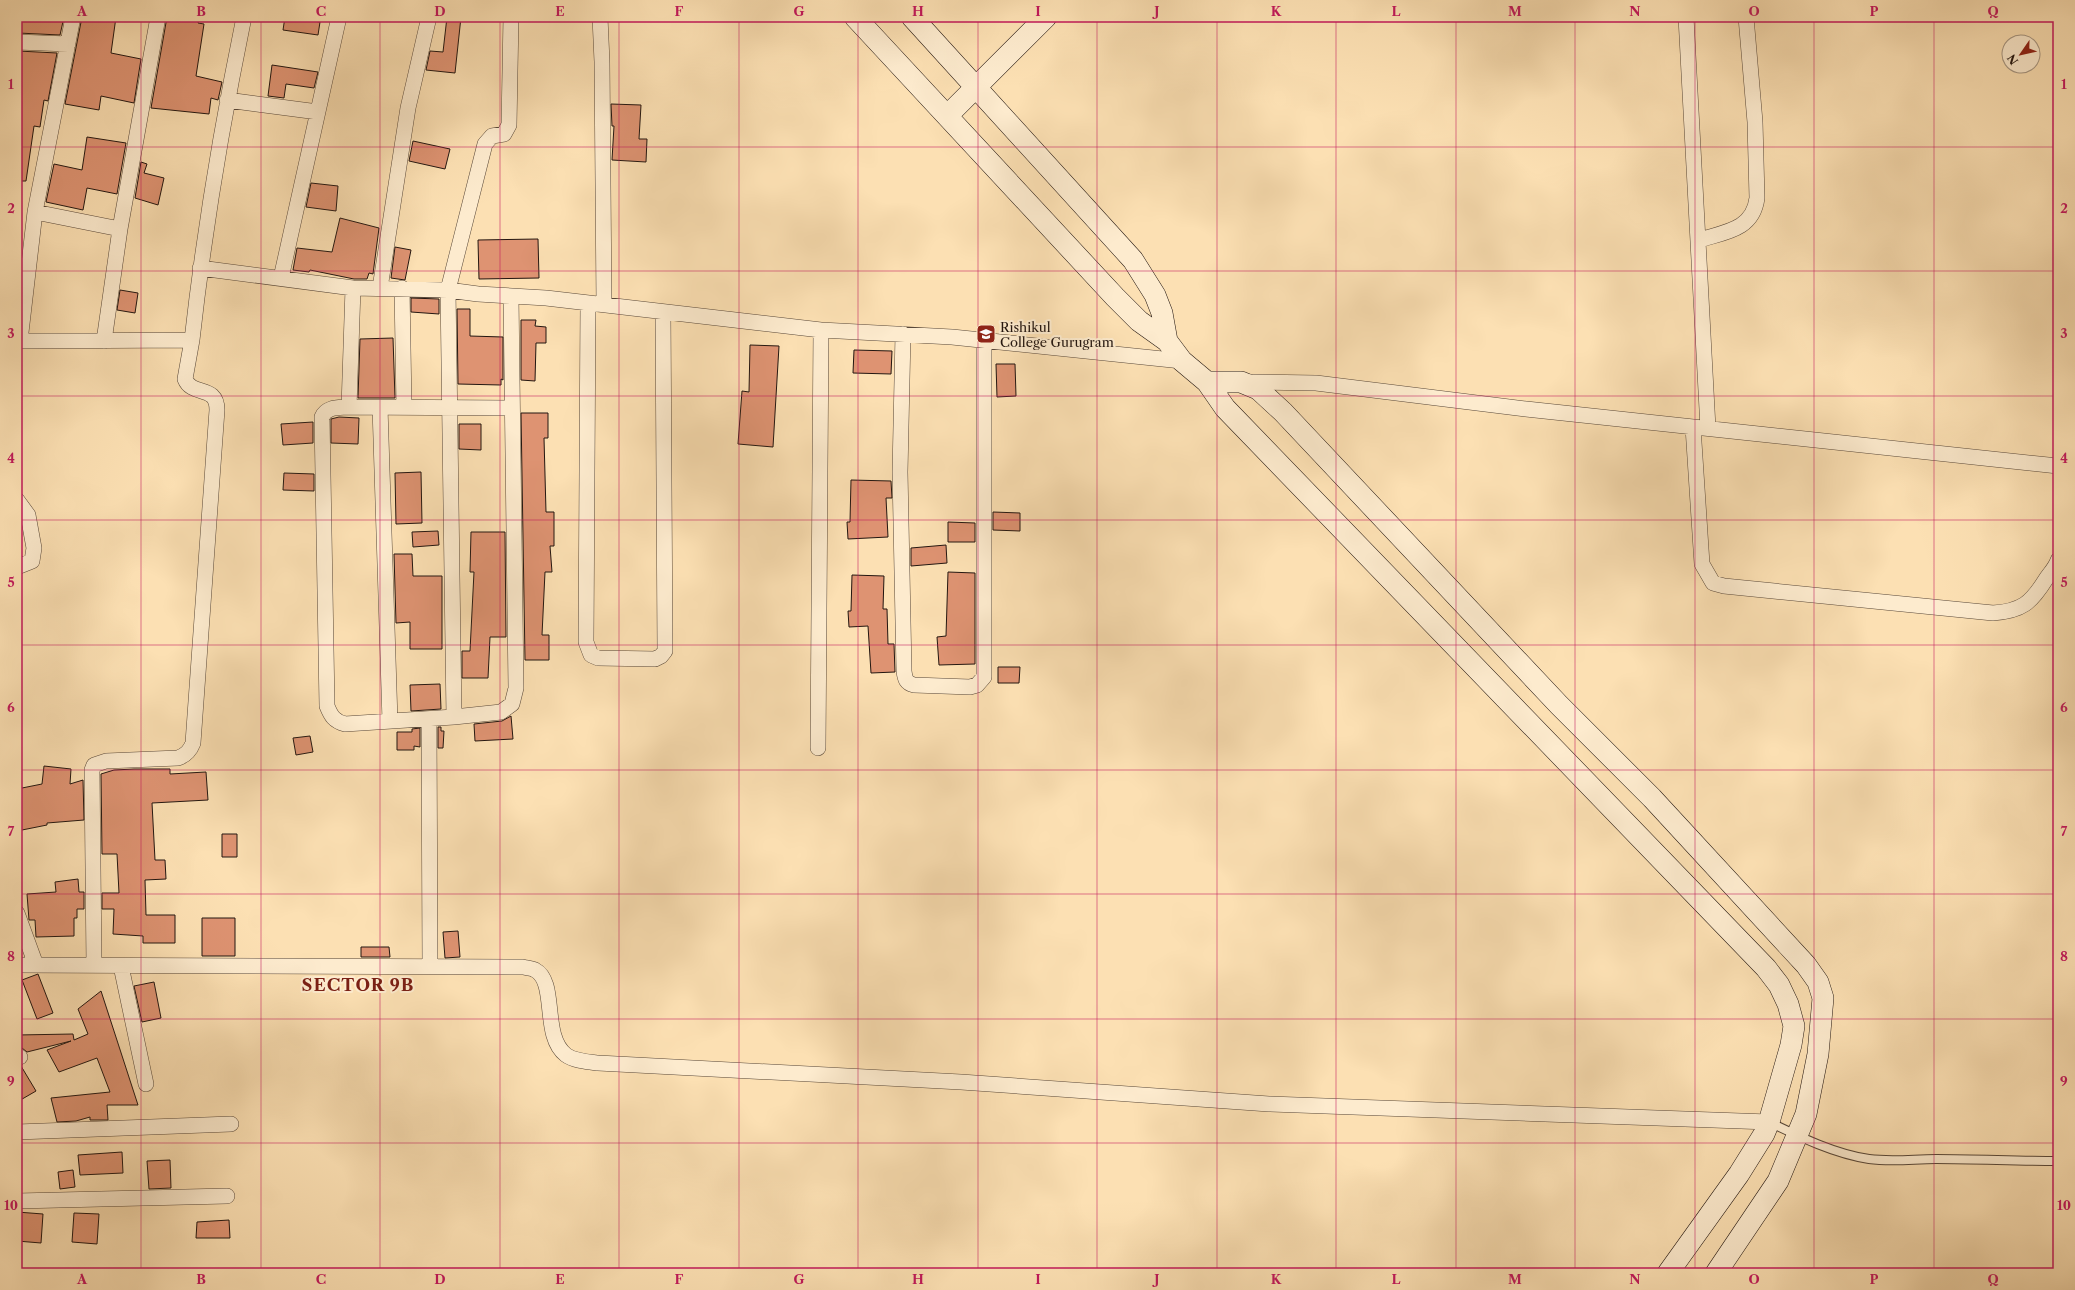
<svg xmlns="http://www.w3.org/2000/svg" width="2075" height="1290" viewBox="0 0 2075 1290" font-family="'Libre Caslon Text',serif">
	<rect width="100%" height="100%" fill="#fce0b3"/>
	<filter id="stains"><feTurbulence type="fractalNoise" baseFrequency=".005" numOctaves="4"/><feColorMatrix values="0 0 0 0 .2 0 0 0 0 .09 0 0 0 0 .02 0 0 0 .5 -.17"/></filter>
	<radialGradient id="worn" r=".72"><stop offset=".6" stop-color="#630" stop-opacity="0"/><stop offset="1" stop-color="#630" stop-opacity=".3"/></radialGradient>
	<path fill="#de9372" stroke="#231610" d="M21,17H64L60,35L18,33Z
		M82,17H116L111,53L141,59L134,103L101,96L99,110L65,104Z
		M167,17H200L198,23L204,24L196,76L222,82L218,100L211,98L209,114L151,108Z
		M285,17L320,22L318,35L283,30Z
		M447,17H461L455,73L426,70L430,51L443,52Z
		M18,51L57,53L48,101L44,100L40,127L34,126L26,181H17Z
		M272,65L318,72L314,88L286,84L284,98L268,96Z
		M611,104L641,105L639,139H647L646,162L612,160L614,126H612Z
		M87,137L126,143L117,194L87,188L83,210L46,202L54,164L82,170Z
		M413,141L450,149L445,169L409,161Z
		M141,162L147,164L144,173L164,178L158,205L135,198Z
		M311,183L338,186L336,211L306,207Z
		M340,218L379,228L373,274L369,273L367,279H354L310,270L309,272L293,270L297,248L332,252Z
		M538,239L539,278L479,279L478,240Z
		M395,247L411,250L405,280L391,278Z
		M120,290L138,293L135,313L117,310Z
		M411,298L439,299V314L411,312Z
		M457,309H470V336L503,337V380L501,379V385L458,384Z
		M521,320H536L535,326L546,327V343H536L535,381L521,380Z
		M393,338L395,398H358L360,339Z
		M750,345L779,346L773,447L738,444L742,391L749,392Z
		M854,350L892,351L891,374L853,373Z
		M996,364H1015L1016,396L997,397Z
		M521,413H548V438H544L546,512H554V546H550L552,572H545L542,635H549V660H525Z
		M339,417L359,418L358,444L331,443V419Z
		M313,422V443L283,445L281,424Z
		M459,424H481V450L459,449Z
		M421,472L422,523L396,524L395,473Z
		M284,473L314,474V491L283,490Z
		M851,480L891,481L892,498H886L888,537L848,539L847,522H850Z
		M993,512L1020,513V531L993,530Z
		M948,522L975,523V542H948Z
		M438,531L439,545L413,547L412,532Z
		M471,532H505L506,637H490L488,678H462V651H470L474,572H470Z
		M946,545L947,563L911,566V548Z
		M394,554H412L413,576H442V649H410V622L396,623Z
		M948,572L975,573V664L939,665L937,637L946,636Z
		M852,575L884,576L883,609H887L888,644H894L895,672L871,673L868,626L849,627L848,611H851Z
		M998,667H1020L1019,683H998Z
		M440,684L441,709L411,711L410,685Z
		M511,716L513,739L475,741L474,724L502,721Z
		M438,727H441V731H444L443,748H438Z
		M420,728V747L414,746V750H397V732H412V729Z
		M310,736L313,752L296,755L293,738Z
		M44,766L71,769L70,784L83,780L84,820L47,823V825L17,831V789L42,784Z
		M134,769H170V774L206,772L208,800L152,803L155,860H165L166,879L145,880L146,915H175V943H143V936L113,934L114,909H102V893H119L117,854H102L101,774L114,770Z
		M222,834H237V857H222Z
		M78,879L79,892H84V909H77V918H74V936L36,937L35,920H29L27,894L56,892L55,882Z
		M202,918H235V956H202Z
		M458,931L460,957L445,958L443,932Z
		M361,947H389L390,957H361Z
		M38,974L53,1013L37,1019L22,980Z
		M154,982L161,1018L142,1022L134,986Z
		M101,991L138,1105H107L108,1120H90V1117L76,1121L57,1122L51,1098L110,1092L97,1058L59,1072L47,1050L71,1041L27,1052L22,1048L17,1049V1035L73,1034L74,1040L88,1034L78,1009Z
		M21,1066L36,1091L17,1102V1067Z
		M122,1152L123,1173L80,1175L78,1155Z
		M170,1160L171,1188L149,1189L147,1161Z
		M73,1170L75,1187L60,1189L58,1172Z
		M17,1212L43,1214L41,1243L17,1241Z
		M74,1213L99,1214L97,1244L72,1242Z
		M229,1220L230,1238H196L197,1222Z"/>
	<g fill="none" stroke-linecap="round" stroke-linejoin="round">
		<defs>
			<path id="lane" d="M2058,1019V1038
				M1769,1122C1800,1137 1835,1154 1869,1159C1892,1162 1914,1159 1936,1159C1977,1159 2017,1161 2058,1161"/>
			<path id="street" d="M600,17L602,62L604,305
				M1686,17L1708,428
				M17,42L68,44
				M227,100L318,112
				M35,212L120,229
				M1699,240C1725,232 1753,230 1757,198L1755,122L1746,17
				M200,268L353,288L448,290L478,294L546,298L821,330L952,337L1182,361
				M281,278L339,17
				M380,288L408,108L429,17
				M402,288L404,407
				M511,297L516,688L512,704L501,712L454,717L345,724C334,721 331,716 327,706L322,417C327,406 339,408 349,407L512,408
				M588,303L586,642L591,655L598,658L655,659L661,656L665,651L663,312
				M903,334L900,472L904,671C905,679 906,683 914,685L970,687L977,685L984,677V340
				M17,341L192,340C204,232 222,124 244,17
				M20,341L35,212L73,17
				M104,341L120,229L158,17
				M1246,382L1316,383L1526,409L2058,466
				M349,407L353,288
				M380,407L390,721
				M1693,427L1702,564L1713,583L1724,586L1993,613C2022,611 2031,603 2046,579C2050,573 2056,567 2058,560
				M17,500L28,515L34,548L32,561L17,567
				M454,717L448,290L485,144L492,136L504,134L509,125L511,17
				M429,719L430,967
				M818,748L821,330
				M17,913L36,965
				M17,965L523,967C526,968 532,968 535,970C558,982 541,1036 566,1055C574,1061 589,1062 598,1063L961,1082L1269,1104L1769,1122
				M94,965L92,770L94,765L106,761L178,758C186,755 190,751 193,743L217,410C217,384 192,397 185,379L192,340
				M121,966L146,1084
				M17,1058L20,1057
				M17,1132L231,1124
				M17,1201L227,1196"/>
			<path id="secondary" d="M855,17L1115,297L1139,321L1167,341L1182,361L1207,382L1225,408L1766,968L1779,985L1788,1004L1794,1026L1791,1045L1769,1122L1764,1134L1739,1174L1668,1273
				M912,17L1133,260L1155,295L1162,313L1167,341
				M947,116L1046,17
				M1207,382H1241L1258,389L1283,412L1559,705L1652,798L1806,965L1818,982L1823,998L1818,1054L1806,1114L1778,1181L1716,1273"/>
		</defs>
		<use href="#lane" stroke="#594839" stroke-width="10"/>
		<use href="#street" stroke="#594839" stroke-width="16"/>
		<use href="#secondary" stroke="#231610" stroke-width="22"/>
		<use href="#lane" stroke="#fdebce" stroke-width="8"/>
		<use href="#street" stroke="#fdebce" stroke-width="15"/>
		<use href="#secondary" stroke="#fdebce" stroke-width="21"/>
	</g>
	<path fill="none" stroke="#c2185b" stroke-width="1" stroke-opacity="0.55" d="M141,17V1273M261,17V1273M380,17V1273M500,17V1273M619,17V1273M739,17V1273M858,17V1273M978,17V1273M1097,17V1273M1217,17V1273M1336,17V1273M1456,17V1273M1575,17V1273M1695,17V1273M1814,17V1273M1934,17V1273M17,147H2058M17,271H2058M17,396H2058M17,520H2058M17,645H2058M17,770H2058M17,894H2058M17,1019H2058M17,1143H2058"/>
	<defs>
		<symbol id="university-square" viewBox="-11 -11 22 22"><rect x="-9" y="-9" width="18" height="18" rx="4" fill="#8f2418" stroke="#fdebce"/><path d="M0-5L7-2L0 1L-7-2ZM-4 1L0 2.5L4 1V4Q0 6-4 4Z" fill="#fff"/></symbol>
	</defs>
	<g fill-rule="evenodd">
		<use href="#university-square" x="975" y="323" width="22" height="22"/>
	</g>
	<g text-anchor="middle" stroke-width="4" stroke-linejoin="round" paint-order="stroke">
		<g font-size="13" fill="#231610" stroke="#fdebce" text-anchor="start">
			<text x="1000" y="332">Rishikul<tspan x="1000" dy="15">College Gurugram</tspan></text>
		</g>
		<g font-size="17" font-weight="bold" letter-spacing="1" fill="#7a1f14" stroke="#fdebce">
			<text x="358" y="991">SECTOR 9B</text>
		</g>
	</g>
	<rect width="2075" height="1290" fill="none" stroke="#fce0b3" stroke-width="44"/>
	<g transform="translate(2021 54) rotate(236)"><circle r="19" fill="#fdebce" stroke="#a69682"/>
	<path d="M0-3L7 15L0 10L-7 15Z" fill="#8f2418"/>
	<text y="-6" font-size="11" font-weight="bold" text-anchor="middle" fill="#231610">N</text>
	</g>
	<rect x="22" y="22" width="2031" height="1246" fill="none" stroke="#c2185b" stroke-width="1.5"/>
	<g font-size="13" text-anchor="middle" font-weight="bold" fill="#c2185b">
		<text x="82" y="16">A</text>
		<text x="201" y="16">B</text>
		<text x="321" y="16">C</text>
		<text x="440" y="16">D</text>
		<text x="560" y="16">E</text>
		<text x="679" y="16">F</text>
		<text x="799" y="16">G</text>
		<text x="918" y="16">H</text>
		<text x="1038" y="16">I</text>
		<text x="1157" y="16">J</text>
		<text x="1276" y="16">K</text>
		<text x="1396" y="16">L</text>
		<text x="1515" y="16">M</text>
		<text x="1635" y="16">N</text>
		<text x="1754" y="16">O</text>
		<text x="1874" y="16">P</text>
		<text x="1993" y="16">Q</text>
		<text x="11" y="89">1</text>
		<text x="2064" y="89">1</text>
		<text x="11" y="213">2</text>
		<text x="2064" y="213">2</text>
		<text x="11" y="338">3</text>
		<text x="2064" y="338">3</text>
		<text x="11" y="463">4</text>
		<text x="2064" y="463">4</text>
		<text x="11" y="587">5</text>
		<text x="2064" y="587">5</text>
		<text x="11" y="712">6</text>
		<text x="2064" y="712">6</text>
		<text x="11" y="836">7</text>
		<text x="2064" y="836">7</text>
		<text x="11" y="961">8</text>
		<text x="2064" y="961">8</text>
		<text x="11" y="1086">9</text>
		<text x="2064" y="1086">9</text>
		<text x="11" y="1210">10</text>
		<text x="2064" y="1210">10</text>
		<text x="82" y="1284">A</text>
		<text x="201" y="1284">B</text>
		<text x="321" y="1284">C</text>
		<text x="440" y="1284">D</text>
		<text x="560" y="1284">E</text>
		<text x="679" y="1284">F</text>
		<text x="799" y="1284">G</text>
		<text x="918" y="1284">H</text>
		<text x="1038" y="1284">I</text>
		<text x="1157" y="1284">J</text>
		<text x="1276" y="1284">K</text>
		<text x="1396" y="1284">L</text>
		<text x="1515" y="1284">M</text>
		<text x="1635" y="1284">N</text>
		<text x="1754" y="1284">O</text>
		<text x="1874" y="1284">P</text>
		<text x="1993" y="1284">Q</text>
	</g>
	<rect width="100%" height="100%" filter="url(#stains)"/>
	<rect width="100%" height="100%" fill="url(#worn)"/>
</svg>
